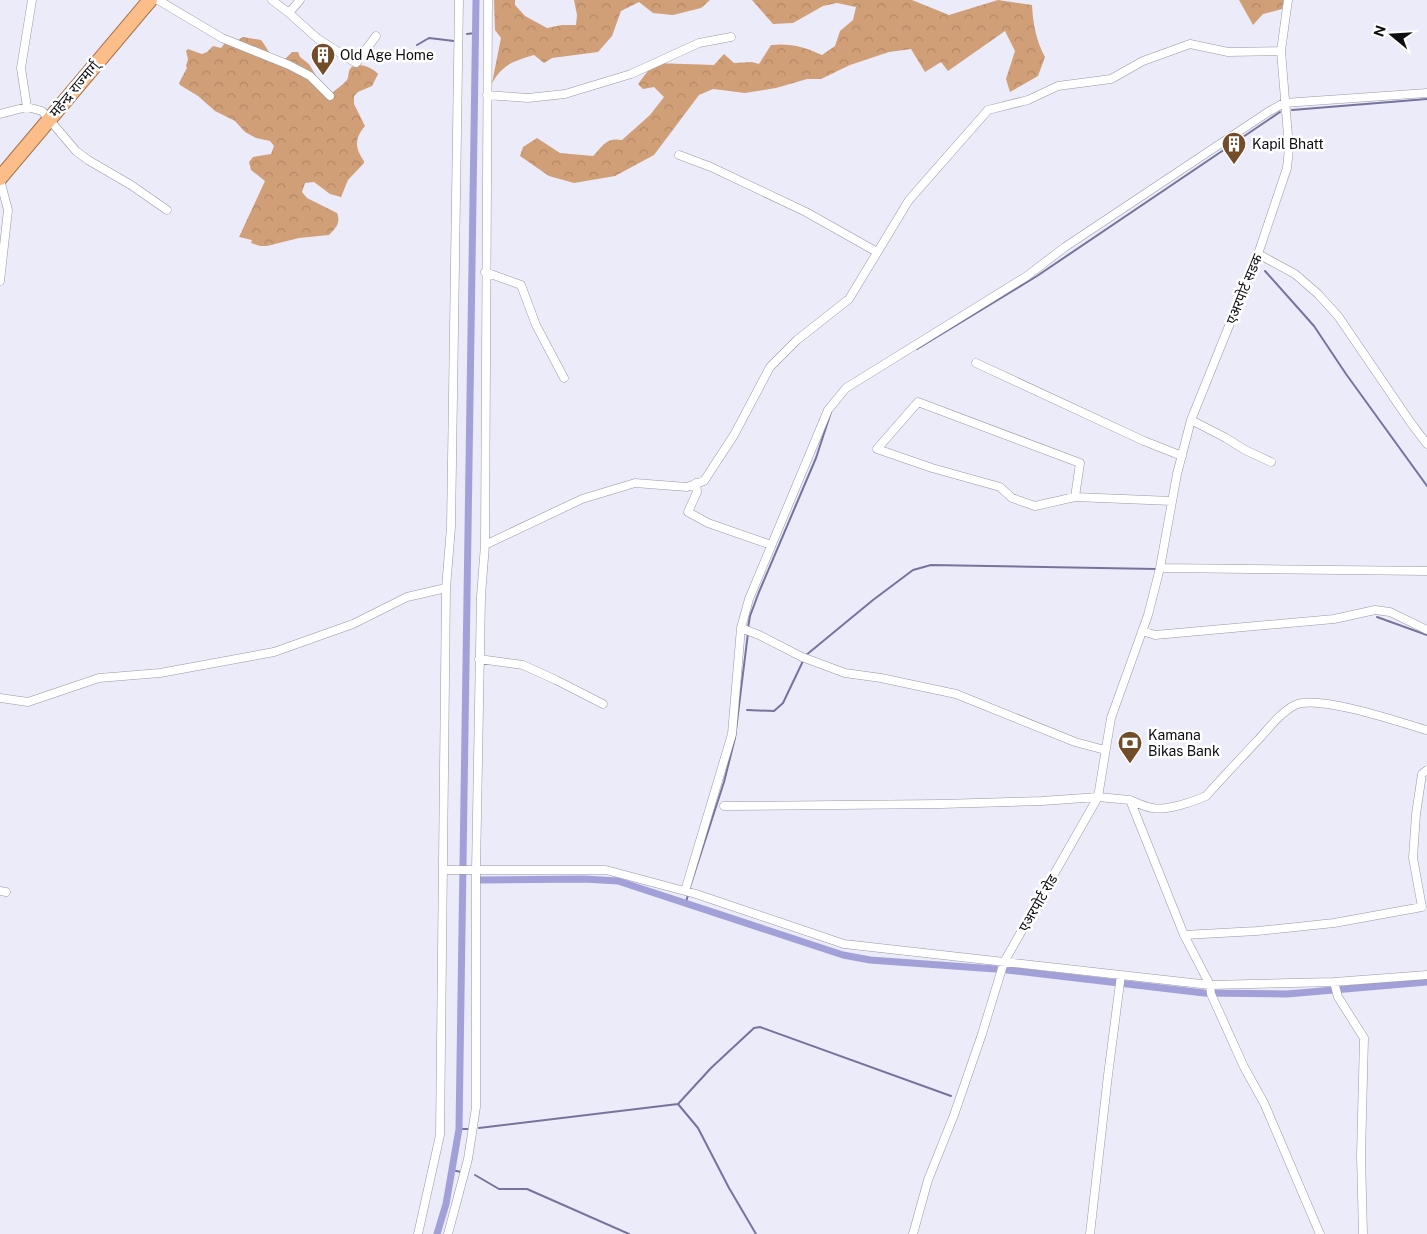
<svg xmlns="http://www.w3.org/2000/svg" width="1427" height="1234" viewBox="0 0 1427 1234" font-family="'Public Sans','Noto Sans Devanagari',sans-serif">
	<defs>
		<pattern id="forest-crowns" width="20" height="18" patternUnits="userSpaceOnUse" patternTransform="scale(1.25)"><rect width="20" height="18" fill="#d19f77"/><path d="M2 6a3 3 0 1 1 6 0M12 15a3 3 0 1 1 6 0" fill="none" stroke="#b28866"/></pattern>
	</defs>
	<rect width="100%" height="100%" fill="#ebebf9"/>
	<path fill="url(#forest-crowns)" d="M494,0H515V5L525,16L547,28L562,25H576L577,15L574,0H710L701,8L673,15L653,13L639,2L621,11L612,36L598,52L552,58L544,63L534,55C514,61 503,64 492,83L501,38L495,30Z
		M752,0H912L949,15L998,0L1032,5C1033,24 1036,40 1045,57L1038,76L1010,92L1006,79L1015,51L1005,31L948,71L941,62L925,72L911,49L889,52L850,65L821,79H807L776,88L745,93L713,89L699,95L654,155L615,176L574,183L549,176L520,156L523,147L537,138L560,153L593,156C603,146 606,137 622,140L650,115L664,97L654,87L643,89L638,84L654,63L714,65L724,54L734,63L752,62L759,64L771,45C791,43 804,47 822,55L835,46L840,31L853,20L856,7L837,3L823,6L793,23L773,24Z
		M1239,0H1284L1282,9L1263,14L1253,25Z
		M243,37L261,40C269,50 270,60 285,59L292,52H298L300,57L309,64L321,84L320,81L332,93C336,89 343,85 347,80C349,77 348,72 350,69C355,60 374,68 378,74L372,86L358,92L354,96V104L365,126C355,138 354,147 364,161V163L348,180L341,197L330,194L314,182L305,183L302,192L307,198L337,213C341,223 336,228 329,235L299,238L267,246H260L251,243L252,240L239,237L265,181L251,170L249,162L253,157L271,154L274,146L270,141L256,138L245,132L235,121L215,111L198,96L180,85L179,83L187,68L186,66L188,59L186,51L188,49L202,54L207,52L213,46L221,48L228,39L235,42Z"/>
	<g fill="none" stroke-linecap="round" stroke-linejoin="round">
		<path stroke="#75749d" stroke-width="2" d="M467,34L475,33
			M417,45L429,38L454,41
			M1292,110L1427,99
			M1265,271L1314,326L1346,374L1427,486
			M917,349L1037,276L1280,112
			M1377,617L1427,635
			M748,628L750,616L759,592L816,458L832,409
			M805,656L873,600L913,570L931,565L1156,569
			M747,710L774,711L783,703L803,661
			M689,890L724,782L735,738L748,633
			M686,902L688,895
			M678,1104L711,1068L754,1028L760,1027L951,1096
			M479,1128L678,1104L698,1128L729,1188L756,1234
			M459,1129H470
			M452,1170L461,1172
			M475,1175L499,1189H527L629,1234"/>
		<path stroke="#a2a0d8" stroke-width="7" d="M479,880L584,879L618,881L843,955L870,960L995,969
			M1007,970L1204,993L1287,994L1427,982
			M437,1234L446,1204L459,1129L476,0"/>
		<defs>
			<path id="minor" d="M158,0L222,38L289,65L310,76L330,96
				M272,0L289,13L318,39L356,63L376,36
				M289,13L300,0
				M487,95L528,98L565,94L631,74L699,43L731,37
				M27,107L21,68L32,0
				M0,114L27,107L42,111L76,151L88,160L131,185L167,210
				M679,155L711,167L806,212L877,252
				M0,180L8,210L0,281
				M1258,254L1295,274L1318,294L1338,316L1411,423L1427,444
				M485,272L521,285L536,325L564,378
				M976,363L1144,441L1182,456
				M1191,420L1226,438L1245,450L1271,462
				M696,483L697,492L688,512L708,523L771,545
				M1075,497L1080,463L918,402L877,449L932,468L1000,487L1012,498L1035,506L1075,497L1172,501
				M485,545L582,499L635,483L687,487L704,481L734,435L770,367L797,340L849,299L909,200L988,110L1028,100L1058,86L1111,79L1143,61L1190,44L1228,52L1281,51
				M1160,568L1427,571
				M741,628L759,635L802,657L845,673L881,678L956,694L1075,742L1105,750
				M1142,631L1155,635L1334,619L1375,610L1390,612L1427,630
				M479,659L523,665L556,680L603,704
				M0,698L28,702L99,678L160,673L274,652L353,624L407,597L446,588
				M1130,800C1137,803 1145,807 1152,808C1166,811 1193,802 1206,796C1223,777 1241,758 1258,740C1269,728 1280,713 1295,705C1317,694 1400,722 1426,730
				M724,806L941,804L1042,801L1098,797L1130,800L1184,935L1210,985L1211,994L1244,1067L1264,1103L1320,1234
				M444,870H606L696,894L844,944L1210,985L1334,982L1427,975
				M0,891L6,892
				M685,891L732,734L741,628L749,599L828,410L846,388L1027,276L1065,247L1268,112L1284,103L1427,93
				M1184,935L1257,931L1334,923L1422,907L1413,858L1416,814L1422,774L1427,770
				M1334,982L1338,997L1364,1038L1361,1155L1363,1234
				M418,1234L440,1135L446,588L451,527L459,0
				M448,1234L468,1159L476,1107V870L481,596L485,545L488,0
				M913,1234L928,1180L954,1115L982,1034L1004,962L1098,797L1111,718L1148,615L1160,568L1177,474L1191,420L1258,254L1287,168L1289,148L1281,51L1288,0
				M1090,1234L1108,1075L1121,975"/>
			<path id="trunk" d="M0,178L150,0"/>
		</defs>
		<use href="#minor" stroke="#9898a5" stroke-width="9"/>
		<use href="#trunk" stroke="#a7764c" stroke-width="16"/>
		<use href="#minor" stroke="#fff" stroke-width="8"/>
		<use href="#trunk" stroke="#fbbe8a" stroke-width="14"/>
	</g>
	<defs>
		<symbol id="building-pin" viewBox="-11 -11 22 30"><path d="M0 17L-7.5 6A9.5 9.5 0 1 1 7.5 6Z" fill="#734c2a" stroke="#fff"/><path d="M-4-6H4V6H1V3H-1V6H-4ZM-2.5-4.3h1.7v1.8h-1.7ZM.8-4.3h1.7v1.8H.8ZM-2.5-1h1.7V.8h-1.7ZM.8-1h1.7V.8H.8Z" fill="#fff"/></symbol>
		<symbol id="bank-pin" viewBox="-11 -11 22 30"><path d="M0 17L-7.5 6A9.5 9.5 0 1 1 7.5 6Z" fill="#734c2a" stroke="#fff"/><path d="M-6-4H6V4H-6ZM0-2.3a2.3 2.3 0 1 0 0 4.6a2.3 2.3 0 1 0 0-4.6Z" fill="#fff"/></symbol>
	</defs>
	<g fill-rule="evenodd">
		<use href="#building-pin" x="309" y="41" width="28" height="38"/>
		<use href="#building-pin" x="1220" y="130" width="28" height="38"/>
		<use href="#bank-pin" x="1116" y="729" width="28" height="38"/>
	</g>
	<g text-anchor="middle" stroke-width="5" stroke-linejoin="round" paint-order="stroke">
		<g font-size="14" fill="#0d0d12" stroke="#fff" text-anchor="start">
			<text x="340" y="60">Old Age Home</text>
			<text x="1252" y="149">Kapil Bhatt</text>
			<text x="1148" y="740">Kamana<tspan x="1148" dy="16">Bikas Bank</tspan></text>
		</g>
		<g font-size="14" fill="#0d0d12" stroke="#fff">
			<text transform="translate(74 89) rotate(-50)" y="5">महेन्द्र राज्मार्ग्</text>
			<text transform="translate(1244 289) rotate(-68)" y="5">एअरपोर्ट सडक</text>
			<text transform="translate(1038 903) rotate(-60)" y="5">एअरपोर्ट रोड</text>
		</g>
	</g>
	<g transform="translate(1392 35) rotate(288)" stroke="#ffffff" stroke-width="4" paint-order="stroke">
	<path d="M0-4L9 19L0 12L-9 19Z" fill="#0d0d12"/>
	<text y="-8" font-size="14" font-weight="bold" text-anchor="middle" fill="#0d0d12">N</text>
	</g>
</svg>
